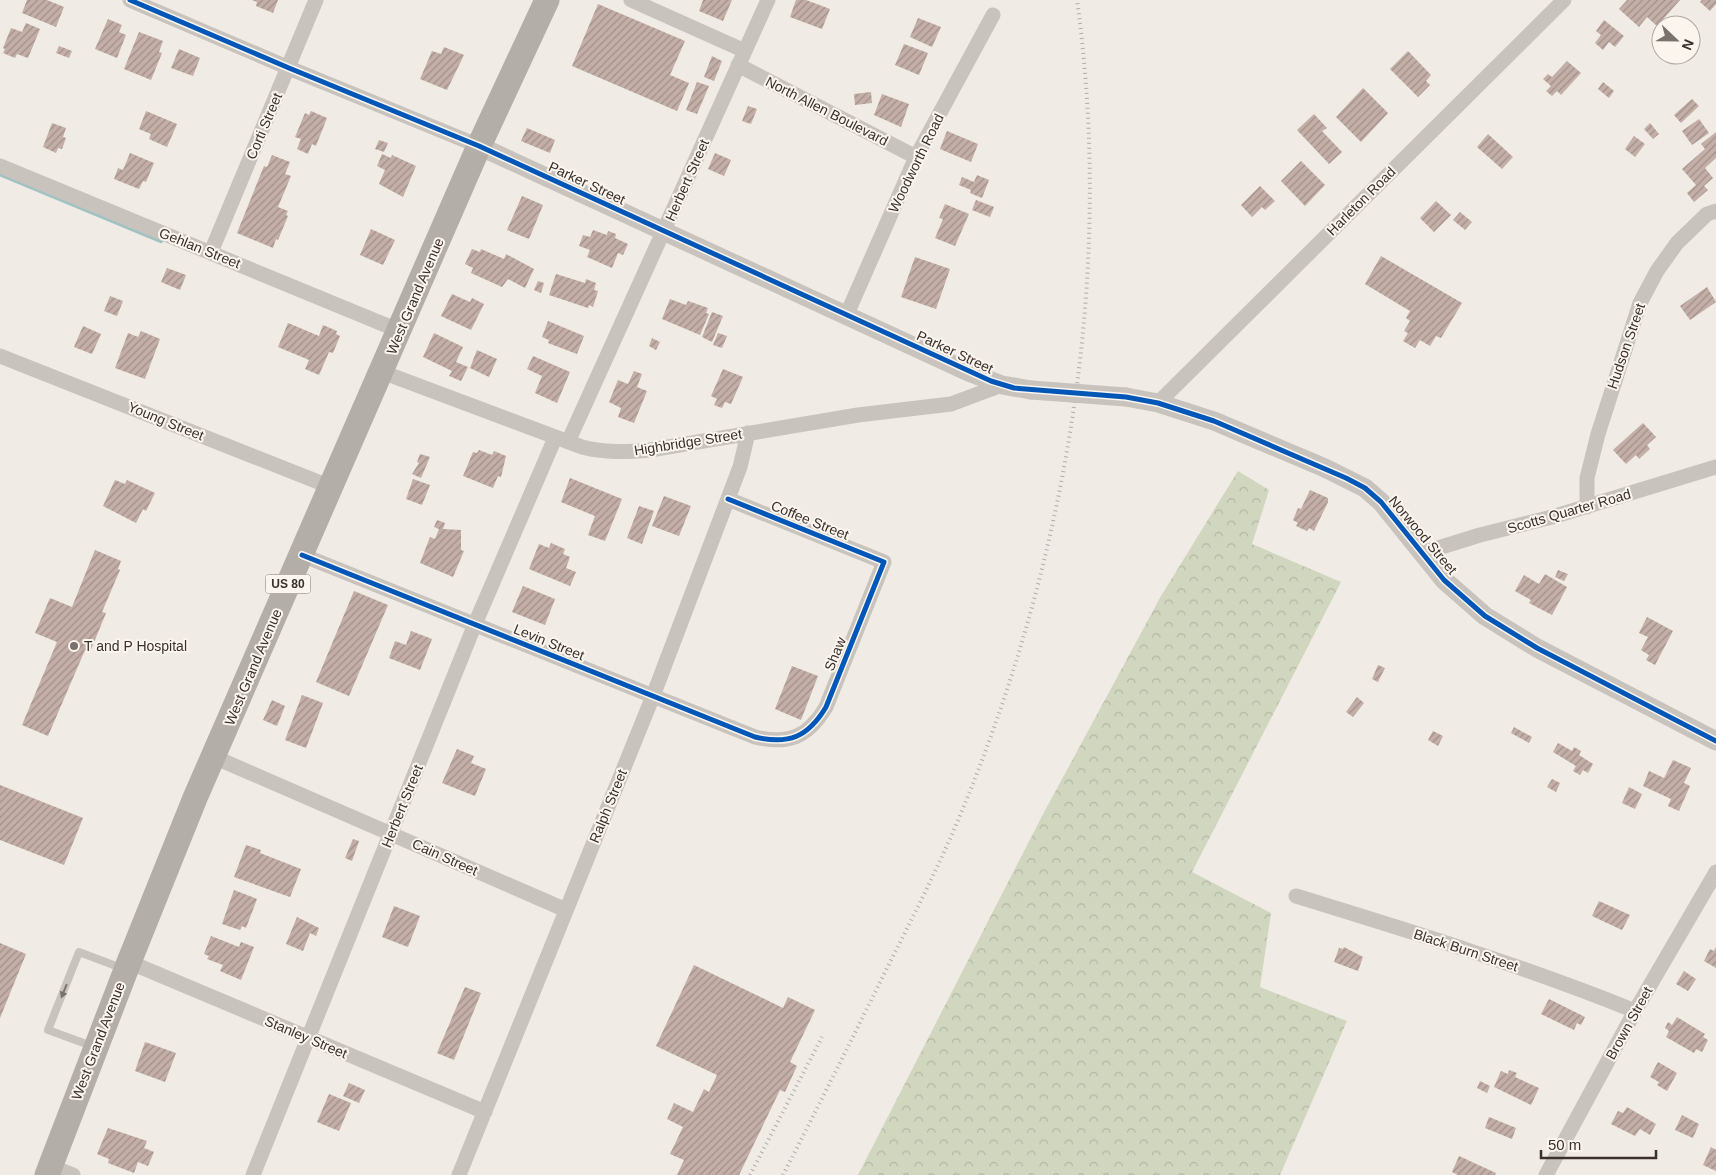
<svg xmlns="http://www.w3.org/2000/svg" width="1716" height="1175" viewBox="0 0 1716 1175" font-family="Helvetica,sans-serif">
	<defs>
		<pattern id="forest-crowns" width="20" height="18" patternUnits="userSpaceOnUse" patternTransform="scale(1.25)"><rect width="20" height="18" fill="#d1d6bf"/><path d="M2 6a3 3 0 1 1 6 0M12 15a3 3 0 1 1 6 0" fill="none" stroke="#b4b8a4"/></pattern>
		<pattern id="building-hatch" width="6" height="6" patternUnits="userSpaceOnUse" patternTransform="scale(1.25)"><rect width="6" height="6" fill="#c3afa7"/><path d="M-1 1l2-2M0 6l6-6M5 7l2-2" fill="none" stroke="#a08f88"/></pattern>
	</defs>
	<rect width="100%" height="100%" fill="#f0ebe5"/>
	<path fill="url(#forest-crowns)" d="M1238,471L1269,490L1252,544L1341,582L1192,872L1271,913L1260,987L1347,1021L1280,1175H858L1041,818L1161,596Z"/>
	<g fill="none" stroke-linecap="round" stroke-linejoin="round">
		<path stroke="#a1c2c1" stroke-width="4.5" d="M0,174L161,241"/>
	</g>
	<path fill="url(#building-hatch)" d="M27,0H47L64,7L56,27L22,13Z
		M252,0H278L273,13L256,6L257,2Z
		M703,0H732L723,21L699,11Z
		M796,0H806L830,9L822,29L790,17Z
		M1627,0H1680L1657,26L1647,17L1639,27L1619,9Z
		M1702,0H1716V4L1710,11L1700,2Z
		M598,4L685,41L670,75L689,83L677,111L572,66Z
		M918,18L941,27L932,47L910,37Z
		M108,19L122,25L119,32L126,35L117,58L95,49Z
		M1604,20L1624,36L1615,47L1609,42L1603,50L1595,43L1601,35L1596,31Z
		M26,23L40,29L28,58L17,54L15,58L3,53L5,49L3,48L11,28L22,32Z
		M139,32L163,41L159,52L162,53L151,80L124,69Z
		M904,44L928,53L919,75L895,65Z
		M59,46L72,51L69,58L56,53Z
		M444,47L464,55L447,90L420,79L432,51L441,54Z
		M179,49L200,58L193,76L171,68Z
		M1408,51L1431,75L1426,81L1430,85L1418,97L1390,69Z
		M712,56L722,61L714,81L704,77Z
		M1567,61L1581,73L1561,95L1557,91L1552,96L1546,91L1551,86L1543,79L1548,74L1552,77Z
		M697,82L709,86L697,114L686,110Z
		M1603,82L1614,91L1609,98L1598,89Z
		M1363,88L1388,113L1361,142L1336,117Z
		M871,92L872,103L855,105L854,94Z
		M882,94L909,104L901,127L874,115Z
		M1692,99L1699,106L1681,123L1674,115Z
		M748,106L757,109L751,124L742,121Z
		M146,111L177,124L167,147L149,139L151,134L139,129Z
		M311,111L327,118L316,146L312,144L308,154L297,149L301,139L295,137L305,113L309,115Z
		M1314,114L1327,128L1322,131L1342,152L1329,164L1297,130Z
		M1699,119L1709,133L1692,145L1682,131Z
		M52,123L66,128L63,137L66,138L62,149L58,148L56,153L43,147Z
		M1650,123L1659,134L1653,139L1644,129Z
		M527,128L555,140L550,153L521,141Z
		M947,131L978,144L971,162L940,149Z
		M1716,132V158L1705,168L1713,178L1704,186L1708,190L1694,202L1687,193L1696,185L1682,169L1705,149L1701,144Z
		M1488,134L1513,157L1502,169L1477,147Z
		M1634,136L1645,144L1635,157L1625,149Z
		M379,140L388,143L384,152L375,149Z
		M130,153L154,163L146,182L143,181L139,189L114,179L118,168L123,170Z
		M715,153L731,160L724,176L708,169Z
		M382,154L391,158L392,155L416,166L403,197L379,184L385,170L377,166Z
		M272,155L290,162L285,174L291,176L278,207L288,211L286,215L288,216L278,240L276,239L273,248L237,233L264,166L267,167Z
		M1301,161L1325,185L1305,206L1281,181Z
		M977,175L989,180L982,198L970,193L971,190L959,185L962,177L974,182Z
		M1260,186L1275,201L1265,210L1262,207L1252,217L1241,205Z
		M522,196L543,205L529,239L507,230Z
		M976,200L994,207L990,217L972,210Z
		M1436,201L1451,215L1434,232L1420,218Z
		M945,204L969,214L955,246L935,238L943,219L939,218Z
		M1460,212L1472,222L1465,230L1453,220Z
		M371,229L395,240L383,265L360,255Z
		M593,230L607,235L608,231L616,234L615,238L628,244L623,255L618,253L612,268L587,257L590,250L579,246L583,235L590,237Z
		M472,249L480,252L481,249L504,259L506,254L534,269L525,288L508,279L502,287L471,273L473,268L465,264Z
		M1381,256L1462,303L1441,338L1436,336L1430,346L1420,340L1415,348L1403,341L1408,333L1404,331L1410,321L1406,318L1410,311L1365,284Z
		M915,257L950,269L936,309L901,297Z
		M167,268L186,275L180,290L161,282Z
		M556,274L585,283L586,279L596,283L594,290L598,291L593,307L589,305L588,308L549,295Z
		M538,281L544,283L541,293L534,290Z
		M1707,287L1716,302L1690,320L1680,306Z
		M452,294L470,302L472,298L484,304L471,330L441,316Z
		M110,296L123,301L117,316L104,311Z
		M670,299L686,305L688,301L708,308L706,313L709,314L700,335L662,319Z
		M712,312L723,316L712,342L702,337Z
		M548,321L584,336L577,354L548,343L549,340L542,337Z
		M288,323L319,336L323,325L337,331L336,334L340,336L333,353L329,352L319,375L305,369L309,360L278,347Z
		M83,326L101,334L92,354L74,347Z
		M141,331L160,339L145,379L115,368L128,333L138,337Z
		M434,333L463,347L456,362L468,367L461,381L449,376L452,371L423,357Z
		M718,333L727,336L722,348L713,345Z
		M652,338L660,342L656,350L649,346Z
		M477,350L497,359L489,377L470,368Z
		M533,356L570,372L557,403L535,393L542,376L527,369Z
		M723,369L743,377L731,404L725,402L722,408L714,405L717,399L711,396Z
		M634,371L642,374L637,387L647,391L634,423L618,417L621,408L609,402L618,380L628,384Z
		M1643,423L1656,437L1647,445L1650,449L1639,459L1636,455L1626,464L1613,450Z
		M479,450L492,455L494,451L506,456L501,477L498,476L493,488L463,476L473,452L477,453Z
		M420,454L430,457L421,478L412,474L419,463L417,462Z
		M570,478L622,499L605,541L588,535L595,516L561,502Z
		M413,479L430,485L422,505L406,499Z
		M115,480L125,484L127,480L155,493L146,511L143,509L136,523L103,506Z
		M1310,490L1328,498V502L1314,531L1309,528L1307,531L1296,526L1298,523L1293,520L1298,508L1301,509Z
		M664,496L691,506L679,536L652,526Z
		M639,506L654,511L642,544L627,538Z
		M437,520L445,523L443,529L461,530V550L464,551L453,577L420,563L430,537L435,539L439,529L434,527Z
		M551,543L565,549L563,554L570,557L566,568L576,572L570,586L529,569L539,544L549,548Z
		M95,550L121,561L118,569L120,570L102,612L106,613L90,652L85,650L48,736L22,725L57,642L35,633L50,598L72,607Z
		M1558,570L1568,574L1564,581L1555,577Z
		M1545,574L1567,587L1552,615L1529,603L1531,600L1515,591L1524,575L1539,584Z
		M523,586L555,599L545,625L512,612Z
		M354,591L388,605L349,696L316,682Z
		M1647,617L1673,631L1655,665L1646,660L1649,655L1641,650L1648,637L1639,633Z
		M411,631L432,639L420,670L389,658L395,641L406,645Z
		M1378,665L1385,668L1378,682L1372,679Z
		M792,666L818,676L801,720L775,709Z
		M302,695L323,703L306,748L285,740Z
		M1357,697L1364,703L1353,717L1346,712Z
		M272,700L285,706L277,726L263,720Z
		M1514,727L1532,737L1529,743L1511,733Z
		M1433,731L1443,736L1438,746L1428,740Z
		M1558,743L1572,751L1574,747L1581,751L1579,755L1593,764L1588,773L1583,770L1580,775L1573,771L1576,766L1553,752Z
		M457,749L474,756L471,763L486,769L475,796L442,783Z
		M1673,760L1691,768L1684,783L1690,786L1679,811L1668,806L1671,799L1643,786L1649,771L1664,778Z
		M1552,779L1560,783L1556,792L1547,787Z
		M0,785L83,818L64,865L0,840Z
		M1629,787L1642,794L1635,809L1622,803Z
		M353,839L359,841L352,861L345,858Z
		M246,845L261,850L260,853L301,869L290,897L234,877Z
		M234,890L257,899L246,928L242,926L240,930L222,924Z
		M1599,901L1630,915L1622,930L1592,916Z
		M394,906L420,916L408,947L382,937Z
		M297,917L319,928L316,936L310,933L303,951L286,944Z
		M211,936L239,947L241,942L254,947L241,980L220,971L223,965L207,959L209,956L204,954Z
		M0,943L26,954L0,1018Z
		M1344,947L1363,957L1358,971L1334,962L1339,948L1343,949Z
		M1716,947V968L1704,961L1710,949L1714,951Z
		M694,965L783,1008L788,997L815,1010L790,1062L797,1066L785,1092L780,1090L739,1175H677L684,1160L670,1154L683,1127L667,1119L674,1103L693,1112L704,1089L709,1092L717,1075L656,1046Z
		M1684,971L1696,979L1688,991L1676,984Z
		M465,987L481,993L454,1060L437,1053Z
		M1549,999L1585,1017L1581,1025L1577,1023L1574,1030L1541,1014Z
		M1677,1017L1705,1034L1703,1037L1708,1040L1702,1052L1696,1049L1694,1053L1666,1037L1669,1031L1665,1028L1668,1022L1672,1025Z
		M145,1042L176,1053L165,1082L135,1071Z
		M1658,1062L1677,1073L1667,1091L1657,1085L1659,1082L1650,1077Z
		M1509,1070L1517,1073L1515,1077L1539,1088L1531,1105L1494,1087L1501,1071L1508,1074Z
		M1480,1081L1490,1086L1487,1093L1477,1088Z
		M349,1083L365,1090L359,1103L343,1096Z
		M329,1094L351,1103L339,1131L317,1122Z
		M1627,1107L1656,1124L1650,1135L1640,1129L1635,1136L1611,1124L1618,1111L1623,1113Z
		M1682,1115L1699,1124L1693,1138L1675,1130Z
		M1489,1117L1516,1128L1512,1139L1485,1128Z
		M108,1128L147,1141L144,1148L154,1152L148,1166L138,1162L134,1173L108,1163L109,1159L97,1154Z
		M1711,1147L1716,1150V1171L1703,1165Z
		M1459,1156L1496,1173L1495,1175H1458L1452,1172Z"/>
	<g fill="none" stroke-linecap="round" stroke-linejoin="round">
		<path stroke="#c9c3be" stroke-width="8" d="M92,1046L48,1030L79,952L124,969"/>
		<path stroke="#c9c3be" stroke-width="15" d="M130,0L289,68L479,146
			M631,0L745,51
			M738,65L916,157
			M0,166L400,331
			M211,252L316,0
			M847,314L916,157L993,15
			M0,356L331,487
			M382,372L582,447C605,453 627,452 650,450L858,415L951,404L1002,385
			M1158,403L1564,0
			M568,442L768,0
			M1587,507V478L1598,434L1640,303L1657,271L1677,243L1707,214L1716,211
			M1422,553L1480,535L1552,517L1716,467
			M302,555L755,737C789,745 808,737 826,707L884,562L728,499
			M214,757L566,910
			M1296,896C1410,931 1524,966 1635,1011
			M129,962L485,1112
			M50,1166L73,1175
			M253,1175L475,624L555,438
			M459,1175L653,696L740,467L748,433
			M1546,1175L1635,1011L1716,872"/>
		<path stroke="#c9c3be" stroke-width="19" d="M479,146L971,373L1002,385L1031,390
			M1126,397L1158,403L1214,421L1325,468L1365,488L1381,502L1444,580L1485,616L1537,648L1716,741"/>
		<path stroke="#b4aea8" stroke-width="25" d="M47,1175L129,962L195,798L479,146L547,0"/>
		<path stroke="#b1aca8" stroke-width="4" stroke-dasharray="1 4" stroke-linecap="butt" d="M750,1175L822,1037
			M783,1175C819,1105 854,1035 889,964C917,909 945,854 968,796C1069,546 1114,268 1077,0"/>
		<path stroke="#c9c3be" stroke-width="19" d="M1031,390L1126,397"/>
		<defs>
			<path id="cycleway" d="M130,0L289,68L479,146L991,381L1014,388L1126,397L1158,403L1214,421L1346,478L1365,488L1381,502L1444,580L1485,616L1537,648L1716,741
				M302,555L755,737C789,745 808,737 826,707L884,562L728,499"/>
		</defs>
		<use href="#cycleway" stroke="#fbf5ee" stroke-width="8"/>
		<use href="#cycleway" stroke="#0057b8" stroke-width="5"/>
	</g>
	<defs><path id="oneway-solid" d="M-6-.8H1V-3.2L6.5 0L1 3.2V.8H-6Z" transform="scale(1.25)"/></defs>
	<use fill="#7b726d" href="#oneway-solid" transform="translate(64 991) rotate(112)"/>
	<circle fill="#7a716c" stroke="#fbf5ee" stroke-width="2" cx="74" cy="646" r="5"/>
	<g text-anchor="middle" stroke-width="4" stroke-linejoin="round" paint-order="stroke">
		<rect fill="#fbf5ee" stroke="#756b66" stroke-width="1" x="265.5" y="574.5" width="45" height="19" rx="4"/>
		<g font-size="12" font-weight="bold" fill="#3b302b">
			<text x="288" y="588">US 80</text>
		</g>
		<g font-size="14" fill="#3b302b" stroke="#fbf5ee">
			<text transform="translate(827 111) rotate(27)" y="5">North Allen Boulevard</text>
			<text transform="translate(264 126) rotate(-67)" y="5">Corti Street</text>
			<text transform="translate(916 163) rotate(-64)" y="5">Woodworth Road</text>
			<text transform="translate(687 180) rotate(-66)" y="5">Herbert Street</text>
			<text transform="translate(587 183) rotate(25)" y="5">Parker Street</text>
			<text transform="translate(1361 201) rotate(-45)" y="5">Harleton Road</text>
			<text transform="translate(200 248) rotate(22)" y="5">Gehlan Street</text>
			<text transform="translate(415 296) rotate(-67)" y="5">West Grand Avenue</text>
			<text transform="translate(1626 346) rotate(-71)" y="5">Hudson Street</text>
			<text transform="translate(955 352) rotate(25)" y="5">Parker Street</text>
			<text transform="translate(166 421) rotate(22)" y="5">Young Street</text>
			<text transform="translate(688 442) rotate(-9)" y="5">Highbridge Street</text>
			<text transform="translate(1569 511) rotate(-16)" y="5">Scotts Quarter Road</text>
			<text transform="translate(810 520) rotate(22)" y="5">Coffee Street</text>
			<text transform="translate(1423 535) rotate(50)" y="5">Norwood Street</text>
			<text transform="translate(549 642) rotate(22)" y="5">Levin Street</text>
			<text transform="translate(835 654) rotate(-68)" y="5">Shaw</text>
			<text transform="translate(253 667) rotate(-67)" y="5">West Grand Avenue</text>
			<text transform="translate(402 806) rotate(-68)" y="5">Herbert Street</text>
			<text transform="translate(608 806) rotate(-68)" y="5">Ralph Street</text>
			<text transform="translate(445 857) rotate(24)" y="5">Cain Street</text>
			<text transform="translate(1466 950) rotate(18)" y="5">Black Burn Street</text>
			<text transform="translate(1629 1023) rotate(-61)" y="5">Brown Street</text>
			<text transform="translate(306 1037) rotate(23)" y="5">Stanley Street</text>
			<text transform="translate(98 1041) rotate(-69)" y="5">West Grand Avenue</text>
		</g>
		<g font-size="14" fill="#3b302b" stroke="#fbf5ee" text-anchor="start">
			<text x="84" y="651">T and P Hospital</text>
		</g>
	</g>
	<g transform="translate(1676 40) rotate(112)"><circle r="24" fill="#fbf5ee" stroke="#aea6a0"/>
	<path d="M0-4L9 19L0 12L-9 19Z" fill="#7a716c"/>
	<text y="-8" font-size="14" font-weight="bold" text-anchor="middle" fill="#3b302b">N</text>
	</g>
	<path d="M1541 1150v8h115v-8" fill="none" stroke="#3b302b" stroke-width="2.5"/>
	<text x="1548" y="1150" font-size="15" fill="#3b302b" stroke="#fbf5ee" stroke-width="4" paint-order="stroke">50 m</text>
</svg>
